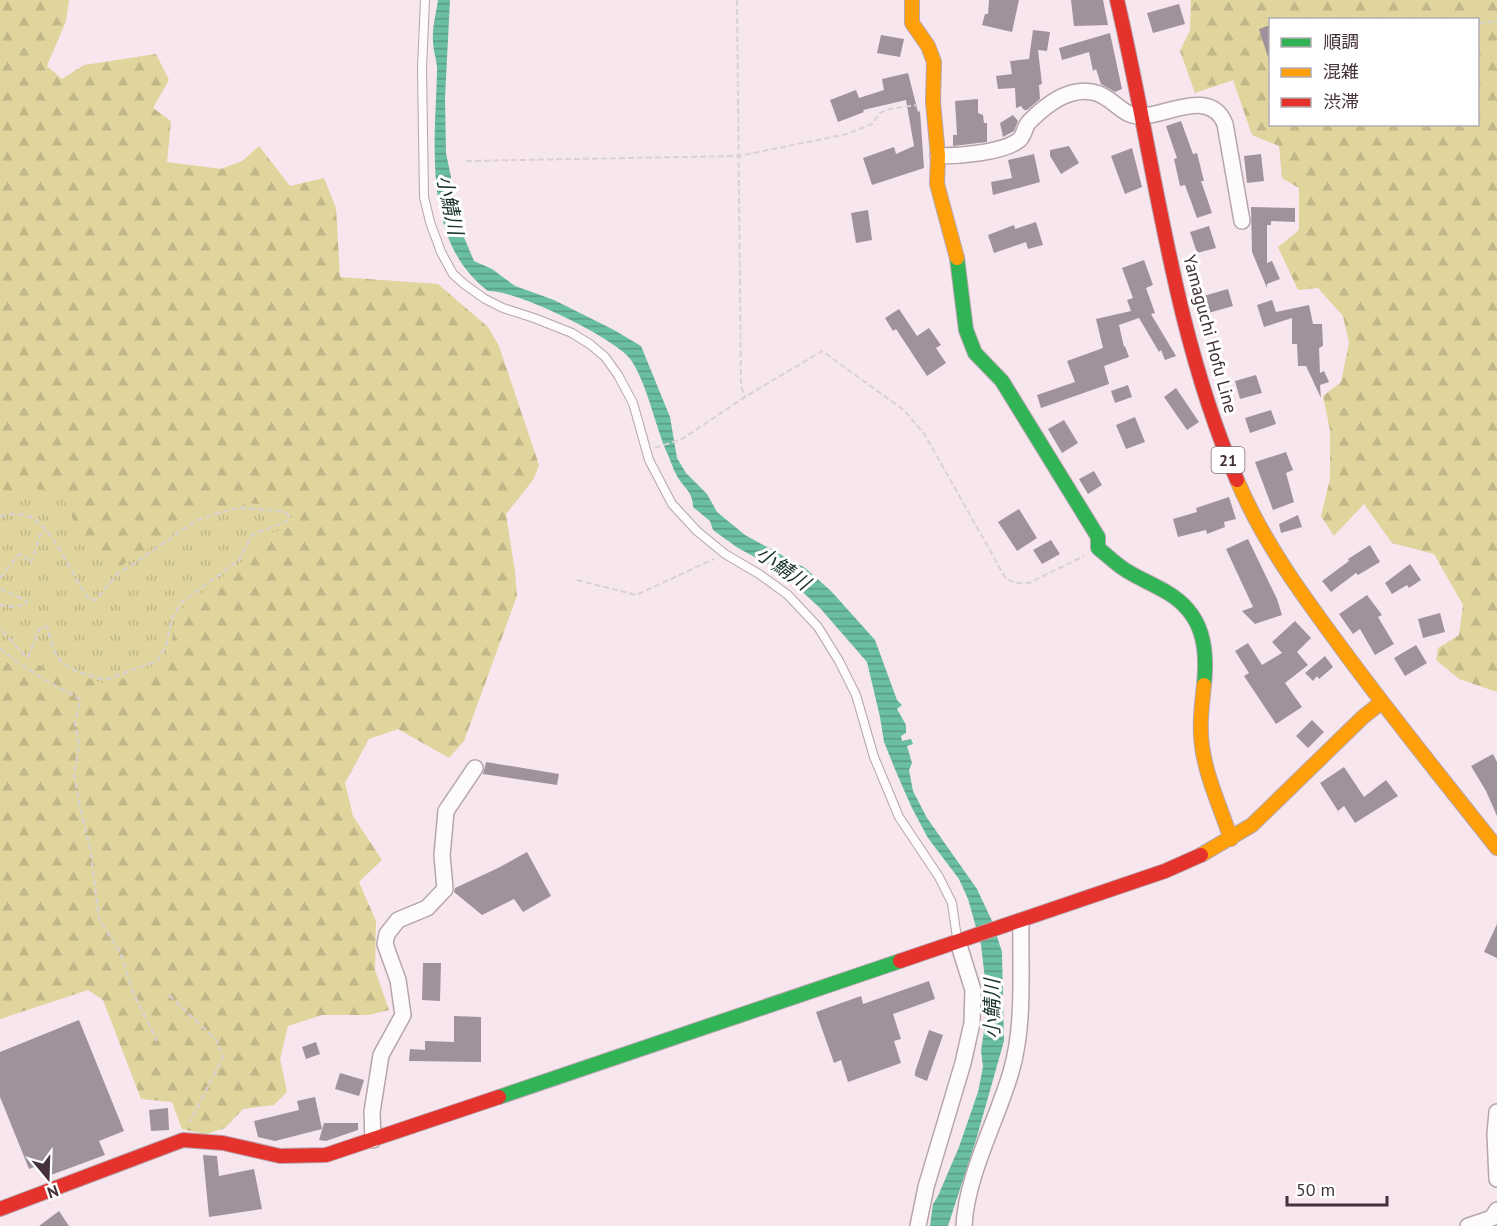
<svg xmlns="http://www.w3.org/2000/svg" width="1497" height="1226" viewBox="0 0 1497 1226" font-family="'PT Sans','Noto Sans JP',sans-serif">
	<defs>
		<pattern id="forest-firs" width="22" height="20" patternUnits="userSpaceOnUse" patternTransform="scale(1.5)"><rect width="22" height="20" fill="#dfd59d"/><path d="M5 1l3.5 6h-7zM16 11l3.5 6h-7z" fill="#c1b788"/></pattern>
		<pattern id="park-tufts" width="24" height="20" patternUnits="userSpaceOnUse" patternTransform="scale(1.5)"><rect width="24" height="20" fill="#dfd59d"/><path d="M3 7l-1-3M5 7V3M7 7l1-3M15 17l-1-3M17 17v-4M19 17l1-3" fill="none" stroke="#c1b788"/></pattern>
		<pattern id="water-rules" width="6" height="5" patternUnits="userSpaceOnUse" patternTransform="scale(1.5)"><rect width="6" height="5" fill="#6abea3"/><path d="M0 2.5h6" fill="none" stroke="#599b86"/></pattern>
	</defs>
	<rect width="100%" height="100%" fill="#f7e6ee"/>
	<path fill="url(#forest-firs)" fill-rule="evenodd" d="M0,0H69L66,21L47,66L62,79L84,65L156,54L169,80L153,108L171,121L167,162L221,169L242,161L259,146L290,186L324,178L336,208L340,277L438,284L488,327L499,346L539,465L533,480L506,514L515,572L517,596L464,741L449,758L398,729L369,739L345,783L353,816L382,860L359,882L376,921L375,970L389,1010L369,1015H322L288,1026L280,1059L287,1092L274,1105L243,1109L225,1128L206,1134L182,1129L172,1102L141,1099L103,1000L88,990L0,1019Z
		M1191,0H1497V692L1459,679L1436,660L1438,648L1459,635L1463,605L1434,554L1392,543L1364,504L1334,536L1321,516L1330,479V430L1323,396L1341,382L1349,343L1343,316L1318,288L1298,290L1278,247L1299,230V188L1282,178L1279,146L1252,135L1233,80L1195,93L1180,51L1190,30ZM1270,20H1478V124H1270Z"/>
	<path fill="url(#park-tufts)" d="M0,488L10,491L27,488L58,491L71,511L77,541L93,550L114,570L207,512L250,503L289,508L292,517L283,529L257,538L242,562L184,607L173,630L172,640L163,662L108,685L62,669L37,665L18,658L0,666Z"/>
	<path fill="url(#water-rules)" d="M438,0H450L445,98L446,153L463,235L474,261L492,269L515,286L554,300L614,330L641,346L670,417L677,458L686,473L707,494L717,512L745,535L805,568L831,591L875,640L897,700L902,705L897,709L906,725V733L901,736L902,741L911,739L913,744L907,746L912,763L909,770L913,791L927,818L977,889L992,921L1002,952L1004,1041L976,1140L948,1226H930L933,1204L938,1196L959,1147L978,1092L983,1067L981,1051L985,1024L986,988L981,945L968,899L959,879L928,838L912,808L897,774L884,742L880,717L867,662L820,608L797,587L766,563L738,548L713,530L710,521L693,507C693,492 684,488 677,476C673,469 671,462 668,455C654,424 649,388 631,360C617,339 514,289 488,291C422,241 435,145 437,73C438,62 433,52 433,41C432,28 436,13 438,0Z"/>
	<path fill="#a0929c" d="M989,0H1019L1012,32L982,25L985,14H988Z
		M1071,0H1103L1108,25L1074,26Z
		M1179,4L1185,24L1153,33L1147,13Z
		M1270,25V57H1268L1259,29Z
		M1033,30L1050,32L1047,51L1038,50L1042,84L1039,85L1040,99L1027,110H1024L1021,106L1016,108L1015,88L998,89L996,76L1012,74L1010,61L1029,59Z
		M1110,33L1122,89L1115,92L1101,84L1096,69L1093,71L1089,52L1062,60L1059,48Z
		M881,35L904,39L900,57L877,53Z
		M908,73L918,112L920,111L924,168L872,185L863,158L894,147L896,154L914,146L906,100L863,110L864,112L838,122L830,100L856,90L859,98L884,90L882,79Z
		M978,99V113L983,115L984,123H987V142L953,146V135H957L955,101Z
		M1013,115L1018,121L1014,131L1003,137L1000,123Z
		M1181,121L1193,154L1197,153L1204,181H1201L1212,213L1197,218L1185,185L1180,186L1174,159L1177,158L1166,126Z
		M1069,146L1079,163L1061,174L1050,156V150Z
		M1132,148L1142,187L1125,194L1111,156Z
		M1034,154L1040,182L993,195L991,182L1012,178L1008,160Z
		M1261,154L1264,181L1247,183L1244,156Z
		M1251,207L1295,208V222L1271,221V225H1267V263L1272,261L1280,279L1267,284V288L1252,252Z
		M868,210L872,240L856,243L851,213Z
		M1036,222L1043,245L1028,249L1026,242L994,253L988,235L1014,225L1015,229Z
		M1209,226L1216,248L1197,253L1190,232Z
		M1144,260L1153,285L1146,288L1155,313L1151,314L1176,356L1165,360L1161,350L1159,352L1139,318L1119,325L1124,347L1125,346L1129,357L1104,366L1109,384L1041,408L1037,395L1075,382L1067,361L1103,348L1096,319L1131,311L1127,300L1133,298L1122,268Z
		M1228,289L1233,306L1205,314L1200,297Z
		M1272,300L1276,312L1309,305L1313,324H1322L1323,346L1319,348L1320,373L1324,371L1329,382L1320,385L1321,398L1306,366H1298L1297,344H1292V318L1264,327L1257,305Z
		M899,309L917,336L929,328L941,345L936,348L946,363L927,376L896,329L893,331L885,318Z
		M1256,375L1262,393L1240,399L1235,381Z
		M1128,385L1132,397L1115,403L1111,391Z
		M1176,388L1199,422L1187,430L1164,397Z
		M1271,410L1276,424L1250,433L1245,418Z
		M1135,417L1145,442L1126,449L1116,425Z
		M1064,420L1078,443L1062,453L1048,429Z
		M1286,452L1293,470L1286,473L1294,502L1273,510L1255,462Z
		M1094,471L1102,485L1088,494L1079,479Z
		M1229,497L1236,519L1224,522L1225,527L1207,534L1206,530L1178,537L1173,519L1197,512L1196,508Z
		M1019,509L1037,538L1017,551L998,522Z
		M1298,515L1302,527L1281,533L1279,524Z
		M1248,539L1277,599L1282,615L1255,624L1242,611L1253,607L1226,549Z
		M1051,540L1060,554L1042,564L1033,550Z
		M1370,545L1380,562L1358,575L1356,573L1331,592L1322,581L1349,561L1348,559Z
		M1410,564L1421,580L1409,588L1407,585L1392,594L1385,583Z
		M1367,595L1382,615L1378,617L1394,644L1375,655L1360,629L1353,634L1339,614Z
		M1440,613L1445,632L1423,638L1418,619Z
		M1295,621L1311,638L1297,652L1308,665L1285,683L1302,707L1276,724L1244,676L1249,673L1235,651L1248,643L1262,665L1282,653L1272,642Z
		M1416,645L1427,663L1405,676L1394,658Z
		M1325,656L1333,667L1319,679L1317,676L1313,681L1305,673Z
		M1312,720L1324,732L1308,748L1296,736Z
		M1493,754L1497,762V816L1486,791L1471,766Z
		M486,762L559,774L557,785L483,774Z
		M1344,767L1364,797L1386,780L1398,796L1355,823L1344,806L1338,811L1320,783Z
		M527,852L551,896L523,912L514,899L482,915L454,892L455,888L498,868Z
		M1497,924V958L1484,952Z
		M423,963H441L440,1001L422,1000Z
		M929,981L935,999L893,1014L901,1039L894,1041L901,1063L848,1082L841,1060L834,1063L816,1012L861,996L863,1004Z
		M454,1016L481,1017V1062L409,1061L410,1049L425,1050V1041L454,1042Z
		M79,1020L124,1131L99,1141L105,1155L51,1175L47,1162L29,1169L0,1097V1052Z
		M929,1030L943,1035L927,1081L915,1076V1072Z
		M316,1042L320,1054L306,1059L302,1047Z
		M340,1073L364,1080L359,1096L335,1089Z
		M315,1097L322,1129L275,1141L258,1137L254,1121L299,1110L297,1101Z
		M168,1108L169,1130L151,1131L149,1110Z
		M324,1123H358V1130L326,1141L319,1140Z
		M203,1155L217,1156L219,1176L254,1169L262,1209L209,1217Z
		M59,1211L69,1226H39Z"/>
	<g fill="none" stroke-linecap="round" stroke-linejoin="round">
		<defs>
			<path id="lane" d="M425,0L422,68L424,197L430,222L441,252L453,274L464,284L485,299L503,308L534,318L572,333L591,345L605,357L618,375L633,403L649,460L672,504L697,531L725,554L759,574L788,595L818,627L839,661L856,695L874,757L899,817L939,877L952,903L957,938"/>
			<path id="street" d="M938,156C958,156 1003,153 1019,140C1025,135 1024,126 1030,121C1041,110 1057,97 1072,93C1110,83 1116,118 1142,116C1168,115 1211,88 1225,124L1242,221
				M1497,1112L1495,1134L1497,1179
				M373,1140L372,1112L381,1055L403,1015L398,980L385,944L387,934L398,920L427,908L445,889L442,855L446,811L475,768
				M918,1226L926,1187L963,1063L972,1023L973,990L958,942
				M964,1226C966,1177 997,1120 1011,1072C1025,1024 1020,971 1021,921
				M1468,1226L1492,1218L1497,1210"/>
			<path id="fast" d="M957,258L966,330L975,353L1002,381L1098,537V548C1108,556 1117,565 1127,571C1140,579 1155,585 1168,593C1203,614 1208,647 1204,685
				M499,1097L900,961"/>
			<path id="slow" d="M912,0V23L928,46L934,62L933,102L938,156L937,184L957,258
				M1237,480C1263,542 1303,596 1343,650C1392,717 1445,782 1497,848
				M1204,685C1202,705 1199,725 1202,746C1206,777 1221,809 1231,839
				M1201,855L1252,825L1363,717L1382,702"/>
			<path id="jam" d="M1117,0C1155,160 1171,327 1237,480
				M900,961L1165,871L1201,855
				M0,1209L183,1140L223,1143L280,1156L326,1155L499,1097"/>
		</defs>
		<use href="#lane" stroke="#b6a5ad" stroke-width="10"/>
		<use href="#street" stroke="#b6a5ad" stroke-width="18"/>
		<use href="#fast" stroke="#b6a5ad" stroke-width="16"/>
		<use href="#slow" stroke="#b6a5ad" stroke-width="16"/>
		<use href="#jam" stroke="#b6a5ad" stroke-width="16"/>
		<path stroke="#d8d2d5" stroke-width="2" stroke-dasharray="6 3" stroke-linecap="butt" d="M737,0L741,386L745,397
			M1478,24L1497,21
			M466,161L739,156L847,134L872,124L880,113L889,109L917,105
			M655,448L682,439L745,397L822,351L905,411L925,435L1006,579L1016,583H1029L1084,556
			M0,516C9,514 20,513 28,516C54,526 72,578 90,600H96L118,573L132,565L197,520L233,509L248,508L285,512L289,516L287,521L252,535L239,560L182,602L172,618L166,646L157,661L105,680L101,679C66,669 55,665 48,628L43,626L39,630L28,657L24,655L0,628
			M0,578C4,574 18,555 19,554C23,554 28,561 31,563L40,535L47,531
			M577,580L636,595L714,559
			M0,589L27,601L25,605L11,607L0,605
			M0,648C25,669 51,684 80,699L75,724L79,745L74,775L81,812L90,847L99,919L121,954L133,992L157,1041
			M169,995L217,1041L223,1057L190,1122"/>
		<use href="#lane" stroke="#fefbfc" stroke-width="8"/>
		<use href="#street" stroke="#fefbfc" stroke-width="15"/>
		<use href="#fast" stroke="#30b455" stroke-width="14"/>
		<use href="#slow" stroke="#ff9f0a" stroke-width="14"/>
		<use href="#jam" stroke="#e5322d" stroke-width="14"/>
	</g>
	<g text-anchor="middle" stroke-width="6" stroke-linejoin="round" paint-order="stroke">
		<rect fill="#fff" stroke="#7c6f76" stroke-width="1.5" x="1211.5" y="447" width="33" height="26" rx="4.5"/>
		<g font-size="16" font-weight="bold" fill="#44313b">
			<text x="1228" y="466">21</text>
		</g>
		<g font-size="18" fill="#44313b" stroke="#fff">
			<text transform="translate(1210 334) rotate(75)" y="6">Yamaguchi Hofu Line</text>
		</g>
		<g font-size="20" font-style="italic" fill="#1b352b" stroke="#fff">
			<text transform="translate(450 205) rotate(78)" y="7">小鯖川</text>
			<text transform="translate(783 568) rotate(35)" y="7">小鯖川</text>
			<text transform="translate(992 1009) rotate(-90)" y="7">小鯖川</text>
		</g>
	</g>
	<rect x="1269" y="18" width="210" height="108" fill="#ffffff" stroke="#b4adb1" stroke-width="1.5"/>
	<rect x="1281" y="38" width="30" height="9" fill="#30b455" stroke="#b4adb1" stroke-width="1.5"/>
	<text x="1323" y="48" font-size="18" fill="#44313b">順調</text>
	<rect x="1281" y="68" width="30" height="9" fill="#ff9f0a" stroke="#b4adb1" stroke-width="1.5"/>
	<text x="1323" y="78" font-size="18" fill="#44313b">混雑</text>
	<rect x="1281" y="98" width="30" height="9" fill="#e5322d" stroke="#b4adb1" stroke-width="1.5"/>
	<text x="1323" y="108" font-size="18" fill="#44313b">渋滞</text>
	<g transform="translate(48 1178) rotate(161)" stroke="#ffffff" stroke-width="4.5" paint-order="stroke">
	<path d="M0-4.5L10 22L0 15L-10 22Z" fill="#44313b"/>
	<text y="-9" font-size="16" font-weight="bold" text-anchor="middle" fill="#44313b">N</text>
	</g>
	<path d="M1287 1196v9h100v-9" fill="none" stroke="#44313b" stroke-width="3"/>
	<text x="1296" y="1196" font-size="18" fill="#44313b" stroke="#ffffff" stroke-width="4.5" paint-order="stroke">50 m</text>
</svg>
